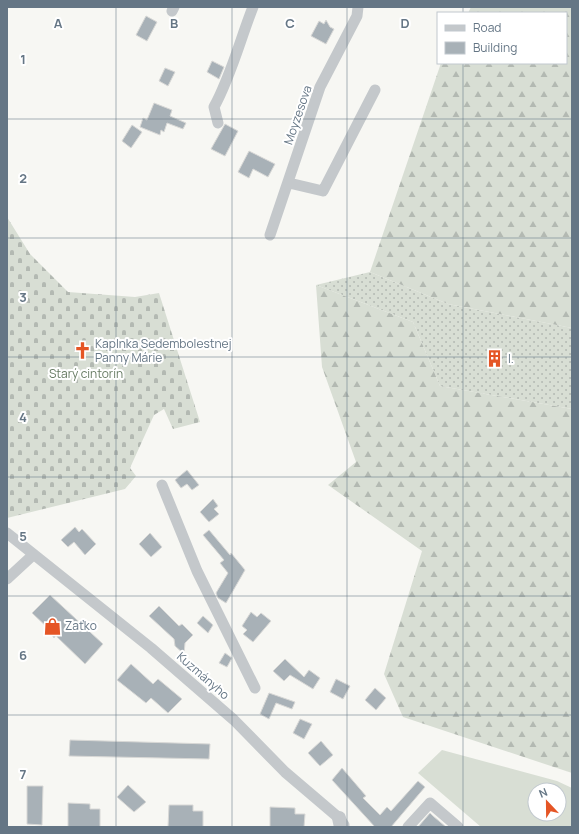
<svg xmlns="http://www.w3.org/2000/svg" width="579" height="834" viewBox="0 0 579 834" font-family="Manrope,sans-serif">
	<defs>
		<pattern id="grass-dots" width="8" height="8" patternUnits="userSpaceOnUse"><rect width="8" height="8" fill="#d8ded4"/><path d="M2 2h.1M6 6h.1" fill="none" stroke="#b3b9b2" stroke-width="1.8" stroke-linecap="round"/></pattern>
		<pattern id="forest-firs" width="22" height="20" patternUnits="userSpaceOnUse"><rect width="22" height="20" fill="#d8ded4"/><path d="M5 1l3.5 6h-7zM16 11l3.5 6h-7z" fill="#b3b9b2"/></pattern>
		<pattern id="cemetery-stones" width="16" height="16" patternUnits="userSpaceOnUse"><rect width="16" height="16" fill="#d8ded4"/><path d="M2 7V4a2 2 0 0 1 4 0v3zM10 15v-3a2 2 0 0 1 4 0v3z" fill="#b3b9b2"/></pattern>
	</defs>
	<rect width="100%" height="100%" fill="#f7f7f3"/>
	<path fill="url(#grass-dots)" d="M370,272L448,304L572,328V409L440,386L413,322L316,285Z"/>
	<path fill="url(#forest-firs)" d="M471,7H572V328L448,304L370,272L441,63H566V13H468Z
		M316,285L413,322L440,386L572,409V773L403,717L384,674L422,551L328,485L356,462L322,367Z"/>
	<path fill="url(#cemetery-stones)" d="M7,217L30,254L68,292L135,297L159,293L200,422L173,429L164,409L154,415L130,468L136,476L125,489L7,518Z"/>
	<path fill="#d8ded4" fill-rule="evenodd" d="M442,750L557,781L572,788V827H481L418,773ZM535,790H559V814H535Z"/>
	<path fill="#a8b1b7" stroke="#d8d8d6" d="M146,16L157,22L147,41L136,35Z
		M326,20L330,27L334,29L326,44L311,36L319,21L324,24Z
		M212,61L224,67L219,79L207,72Z
		M165,68L175,72L168,86L159,81Z
		M154,103L172,110L170,116L186,123L183,129L167,123L164,132L161,130L160,135L140,127L143,118L147,120Z
		M225,124L238,131L225,156L211,149Z
		M132,125L142,132L131,148L122,141Z
		M249,151L275,164L268,177L253,169L249,178L238,172Z
		M187,470L199,485L192,490L187,484L181,488L175,480Z
		M213,499L218,506L214,509L219,514L209,522L200,512Z
		M75,527L79,532L82,529L96,544L85,555L74,542L68,547L61,540Z
		M209,530L230,555L231,553L245,570L226,603L218,598L216,593L228,573L220,563L224,560L203,535Z
		M150,533L162,547L151,557L139,544Z
		M50,595L103,644L85,664L56,636L54,638L48,632L50,630L32,613Z
		M159,606L179,626L182,624L193,635L185,643L184,654L175,646L174,639L149,616Z
		M251,612L257,617L261,613L271,621L253,642L243,634L247,630L242,626Z
		M203,616L213,625L208,633L197,623Z
		M225,653L232,658L227,667L219,663Z
		M285,659L304,677L309,670L320,678L313,689L290,675L284,681L273,671Z
		M131,664L153,684L158,679L182,699L168,713L151,698L146,703L117,680Z
		M336,679L350,686L343,699L330,692Z
		M375,688L386,698L376,710L365,700Z
		M269,693L295,702L292,709L276,703L269,719L260,714Z
		M300,719L312,724L304,739L293,733Z
		M70,740L210,744L209,759L69,756Z
		M321,741L333,755L320,766L308,753Z
		M342,768L366,796L363,798L380,815L387,807L391,811L418,781L425,787L391,827H375L332,780Z
		M128,785L146,802L134,812L117,797Z
		M27,786H43L42,825L27,824Z
		M68,803L90,804V809H100V827H68Z
		M169,805H193V811H203V827H168Z
		M270,807L295,808V814H305L304,827H270Z
		M430,813L433,816L446,827H418Z"/>
	<g fill="none" stroke-linecap="round" stroke-linejoin="round">
		<path stroke="#c4c8cb" stroke-width="11" d="M172,11L174,7
			M218,123L214,107C231,76 240,40 253,7
			M289,183L323,191L375,90
			M270,235L320,87L357,16L358,7
			M162,485L197,571L255,688
			M7,533L151,648L234,720L285,772L339,818L344,825
			M7,579L33,555
			M408,827L430,803L458,827"/>
		<path stroke="#c4c8cb" stroke-width="14" d="M339,818L341,827"/>
	</g>
	<path fill="none" stroke="#657685" stroke-width="1" stroke-opacity="0.55" d="M116,7V827M232,7V827M347,7V827M463,7V13M463,63V827M7,119H572M7,238H572M7,357H572M7,477H572M7,596H572M7,715H572"/>
	<defs>
		<symbol id="church-bare" viewBox="-9 -9 18 18"><path d="M-1.2-6h2.4v3.5h3.3v2.4h-3.3V6h-2.4V-.1h-3.3v-2.4h3.3Z" fill="#e55525" stroke="#fff" stroke-width="2.5" paint-order="stroke"/></symbol>
		<symbol id="building-bare" viewBox="-9 -9 18 18"><path d="M-4-6H4V6H1V3H-1V6H-4ZM-2.5-4.3h1.7v1.8h-1.7ZM.8-4.3h1.7v1.8H.8ZM-2.5-1h1.7V.8h-1.7ZM.8-1h1.7V.8H.8Z" fill="#e55525" stroke="#fff" stroke-width="2.5" paint-order="stroke"/></symbol>
		<symbol id="shop-bare" viewBox="-9 -9 18 18"><path d="M-5-2.5h2.3a2.7 3.5 0 0 1 5.4 0H5L5.5 6h-11ZM-1.5-2.5h3a1.5 2.3 0 0 0-3 0Z" fill="#e55525" stroke="#fff" stroke-width="2.5" paint-order="stroke"/></symbol>
	</defs>
	<g fill-rule="evenodd">
		<use href="#church-bare" x="70" y="338" width="25" height="25"/>
		<use href="#building-bare" x="482" y="346" width="25" height="25"/>
		<use href="#shop-bare" x="40" y="614" width="25" height="25"/>
	</g>
	<g text-anchor="middle" stroke-width="4" stroke-linejoin="round" paint-order="stroke">
		<g font-size="12" fill="#657685" stroke="#fff">
			<text transform="translate(298 115) rotate(-71)" y="4">Moyzesova</text>
			<text transform="translate(203 676) rotate(41)" y="4">Kuzmányho</text>
		</g>
		<g font-size="12" fill="#657685" stroke="#fff" text-anchor="start">
			<text x="95" y="348">Kaplnka Sedembolestnej<tspan x="95" dy="14">Panny Márie</tspan></text>
			<text x="508" y="363">I.</text>
			<text x="65" y="630">Zaťko</text>
		</g>
		<g font-size="12" fill="#687c64" stroke="#fff">
			<text x="86" y="378">Starý cintorín</text>
		</g>
	</g>
	<g font-size="13" text-anchor="middle" font-weight="bold" fill="#657685" stroke="#fff" stroke-width="4" stroke-linejoin="round" paint-order="stroke">
		<text x="58" y="28">A</text>
		<text x="174" y="28">B</text>
		<text x="290" y="28">C</text>
		<text x="405" y="28">D</text>
		<text x="23" y="64">1</text>
		<text x="23" y="183">2</text>
		<text x="23" y="302">3</text>
		<text x="23" y="422">4</text>
		<text x="23" y="541">5</text>
		<text x="23" y="660">6</text>
		<text x="23" y="779">7</text>
	</g>
	<rect width="579" height="834" fill="none" stroke="#657685" stroke-width="16"/>
	<rect x="437" y="12" width="130" height="52" fill="#ffffff" stroke="#c1c8ce"/>
	<rect x="445" y="25" width="20" height="6" fill="#c4c8cb" stroke="#c1c8ce"/>
	<text x="473" y="32" font-size="12" fill="#657685">Road</text>
	<rect x="445" y="42" width="20" height="12" fill="#a8b1b7" stroke="#c1c8ce"/>
	<text x="473" y="52" font-size="12" fill="#657685">Building</text>
	<g transform="translate(547 802) rotate(338)"><circle r="19" fill="#ffffff" stroke="#c1c8ce"/>
	<path d="M0-3L7 15L0 10L-7 15Z" fill="#e55525"/>
	<text y="-6" font-size="11" font-weight="bold" text-anchor="middle" fill="#657685">N</text>
	</g>
</svg>
